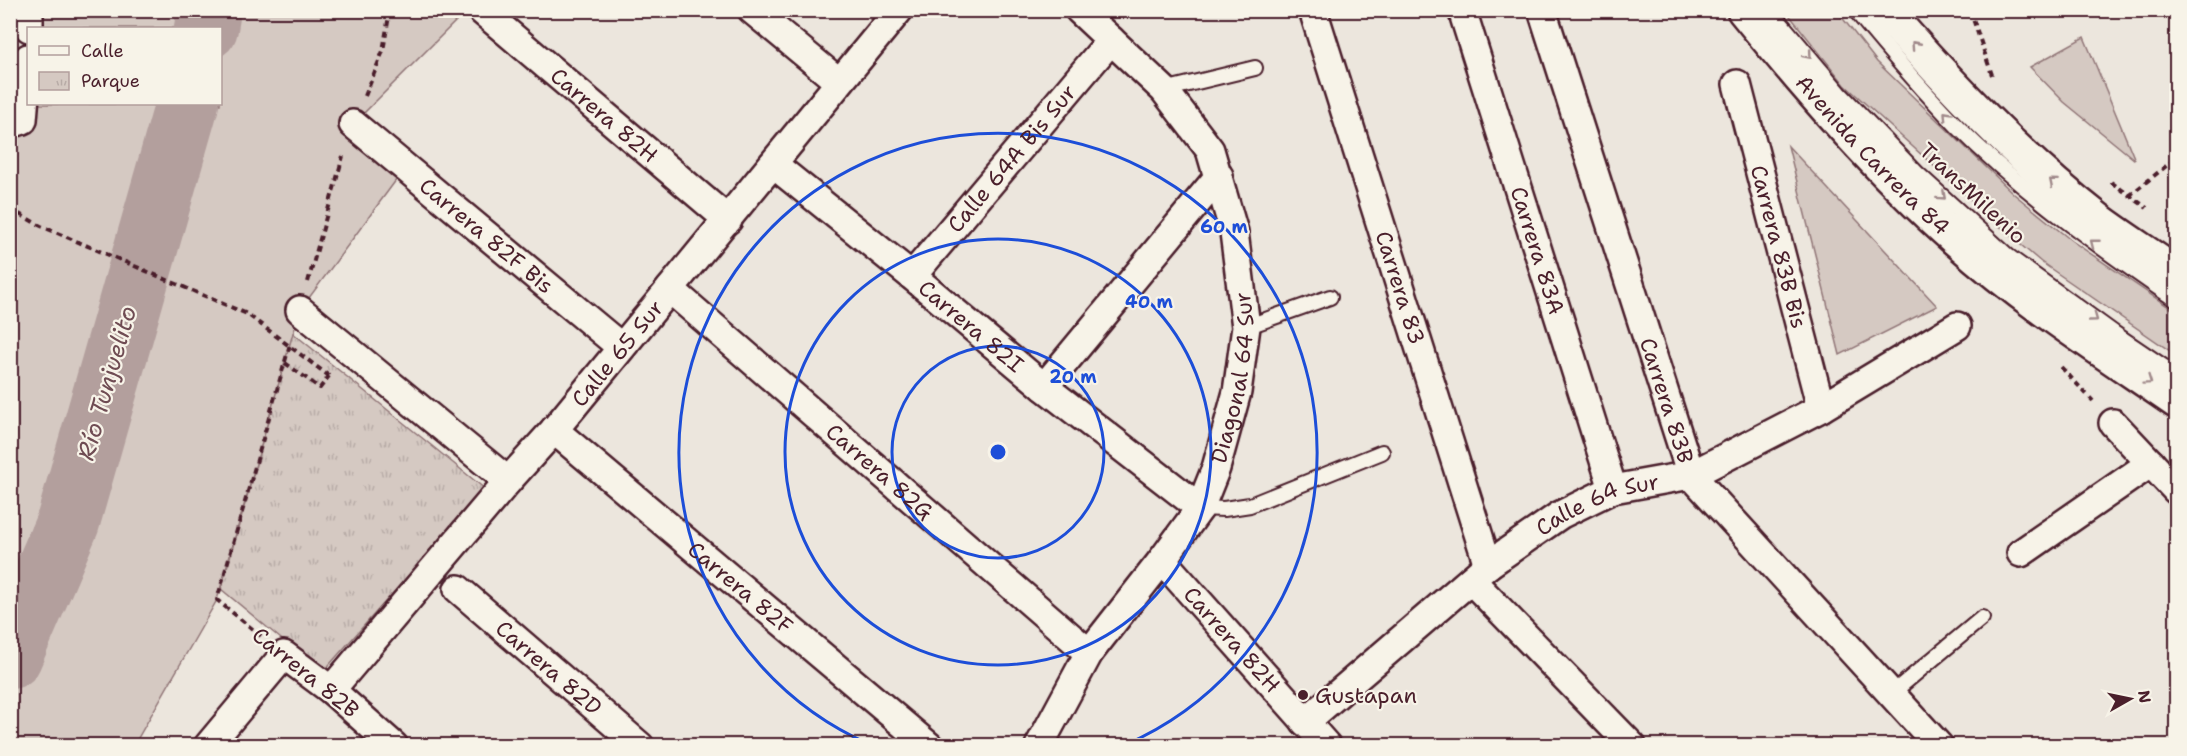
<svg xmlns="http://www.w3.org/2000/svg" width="2187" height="756" viewBox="0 0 2187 756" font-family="'Shantell Sans',sans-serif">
	<defs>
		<pattern id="park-tufts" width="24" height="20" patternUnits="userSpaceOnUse" patternTransform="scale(1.5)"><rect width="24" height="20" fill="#d5c9c2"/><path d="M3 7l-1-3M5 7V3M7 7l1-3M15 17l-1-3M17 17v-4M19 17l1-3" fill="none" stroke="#b8aca7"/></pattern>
	</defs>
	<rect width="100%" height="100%" fill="#ece6dd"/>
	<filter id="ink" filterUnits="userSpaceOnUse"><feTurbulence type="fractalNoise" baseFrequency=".0167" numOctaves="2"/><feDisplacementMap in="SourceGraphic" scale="12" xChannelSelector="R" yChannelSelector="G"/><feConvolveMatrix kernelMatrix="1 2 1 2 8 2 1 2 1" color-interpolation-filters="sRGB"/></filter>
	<g filter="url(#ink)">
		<path fill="#d5c9c2" stroke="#907476" stroke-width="1.5" d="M32,11H466L353,124L405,168L300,310L217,600L134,745H10V152L28,36V104H220V28H30Z
			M1786,11H1837L1877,62L2014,194L2072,241L2176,312V355L2041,262L2015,240L1845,85Z
			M2084,37L2135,160L2064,102L2030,67Z
			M1788,146L1937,306L1840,355Z"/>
		<path fill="url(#park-tufts)" stroke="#907476" stroke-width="1.5" d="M293,333L485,489L322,673L221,589Z"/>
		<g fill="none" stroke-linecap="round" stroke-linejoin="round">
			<path stroke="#b39f9d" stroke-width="64" d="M206,28L209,10
				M10,657L68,522L187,104"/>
			<defs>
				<path id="lane" d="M1770,10L1840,93L1918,174L2008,256L2114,333L2176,375
					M1855,10C1888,50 1922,90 1958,127C2024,193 2100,248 2176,300
					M1164,90L1255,68
					M1246,327L1330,297
					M1200,508L1224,509L1250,505L1382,452
					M1891,694L1982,618"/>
				<g id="street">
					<path id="s1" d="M481,10L728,220"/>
					<path d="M752,10L839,82"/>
					<path id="s2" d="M1313,10L1488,565"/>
					<path id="s3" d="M1462,10L1613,489"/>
					<path id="s4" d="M1542,10L1691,475L1939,746"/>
					<path d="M29,28V10"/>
					<path id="s5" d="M1737,84L1821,408"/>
					<path d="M10,124L23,120L28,58"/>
					<path id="s6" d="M353,124L621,347"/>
					<path id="s7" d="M773,164L912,276L1044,387L1200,508"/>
					<path id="s8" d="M912,276L1111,40"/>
					<path id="s9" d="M670,289L1089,653"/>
					<path d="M300,310L508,481"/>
					<path d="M1044,387L1219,176"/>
					<path d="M2113,423L2176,490"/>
					<path id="s10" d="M554,430L929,746"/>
					<path d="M2021,553L2151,463"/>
					<path id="s11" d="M1162,560L1327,746"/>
					<path d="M1471,580L1632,746"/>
					<path id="s12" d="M458,589L640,746"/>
					<path id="s13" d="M331,690L508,481L554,430L899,10"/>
					<path id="s14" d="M1305,722L1488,565L1560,515L1613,489L1691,475L1821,408L1957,326"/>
					<path d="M208,746L284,655L331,690L394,746"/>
					<path id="s15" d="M1039,746L1089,653L1162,560L1200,508L1216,468L1237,392L1246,327L1234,232L1210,150L1164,90L1079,10"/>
				</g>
				<g id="primary">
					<path id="s16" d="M1744,10C1810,91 1879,171 1957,240C2025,301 2102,350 2176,401"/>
					<path d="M1884,10C1950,85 2018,157 2097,219C2122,238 2150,255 2176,274"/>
				</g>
			</defs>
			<use href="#lane" stroke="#4a1f2b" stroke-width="18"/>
			<use href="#street" stroke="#4a1f2b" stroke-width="32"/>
			<use href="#primary" stroke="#4a1f2b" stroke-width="38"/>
			<path stroke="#4a1f2b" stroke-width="4" stroke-dasharray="6 4.5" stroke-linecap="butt" d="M1970,10L1992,75
				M365,96L383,51L390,10
				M10,182L16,153
				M2111,182L2147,208
				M2129,196L2176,158
				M308,282L343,156
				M285,363L320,388L329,376
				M2061,367L2093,401
				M261,636L217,600L290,344"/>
			<use href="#lane" stroke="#f7f3e8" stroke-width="14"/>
			<use href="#street" stroke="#f7f3e8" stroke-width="27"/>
			<use href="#primary" stroke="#f7f3e8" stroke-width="33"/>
			<path stroke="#4a1f2b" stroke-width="4" stroke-dasharray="6 4.5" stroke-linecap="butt" d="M10,209L41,226L247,314L329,376"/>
		</g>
		<defs><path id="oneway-chevron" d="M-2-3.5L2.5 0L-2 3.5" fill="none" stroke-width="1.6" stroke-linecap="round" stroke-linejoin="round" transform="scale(1.5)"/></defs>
		<g stroke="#a0898a">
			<use href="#oneway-chevron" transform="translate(1915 45) rotate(-132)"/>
			<use href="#oneway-chevron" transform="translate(1808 55) rotate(50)"/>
			<use href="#oneway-chevron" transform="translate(1947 115) rotate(-133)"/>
			<use href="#oneway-chevron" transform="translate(2053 182) rotate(-140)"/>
			<use href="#oneway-chevron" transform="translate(1942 196) rotate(42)"/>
			<use href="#oneway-chevron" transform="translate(2094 243) rotate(-142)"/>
			<use href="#oneway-chevron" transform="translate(2094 318) rotate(36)"/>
			<use href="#oneway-chevron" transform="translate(2148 381) rotate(35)"/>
		</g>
	</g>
	<g fill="none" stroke="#1d4ed8" stroke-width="3">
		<circle cx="998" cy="452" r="106"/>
		<circle cx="998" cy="452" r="213"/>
		<path d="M871 745A319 319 0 1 1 1125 745"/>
	</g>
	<circle fill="#4a1f2b" stroke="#f7f3e8" stroke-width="2" cx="1303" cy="695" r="6"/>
	<g text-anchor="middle" stroke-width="4.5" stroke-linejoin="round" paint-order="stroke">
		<g font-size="22" fill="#4a1f2b" stroke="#f7f3e8">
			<text dy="8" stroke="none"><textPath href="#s1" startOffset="162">Carrera 82H</textPath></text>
			<text dy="8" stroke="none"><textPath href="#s16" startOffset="194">Avenida Carrera 84</textPath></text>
			<text dy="8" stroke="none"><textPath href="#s8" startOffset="154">Calle 64A Bis Sur</textPath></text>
			<text transform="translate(1973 193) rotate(43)" y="8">TransMilenio</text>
			<text dy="8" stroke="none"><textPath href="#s6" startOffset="174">Carrera 82F Bis</textPath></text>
			<text dy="8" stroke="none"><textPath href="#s5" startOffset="168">Carrera 83B Bis</textPath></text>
			<text dy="8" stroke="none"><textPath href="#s3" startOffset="252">Carrera 83A</textPath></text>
			<text dy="8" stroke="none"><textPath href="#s2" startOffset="291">Carrera 83</textPath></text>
			<text dy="8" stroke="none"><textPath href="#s7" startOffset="256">Carrera 82I</textPath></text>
			<text dy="8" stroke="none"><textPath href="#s13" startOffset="442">Calle 65 Sur</textPath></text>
			<text dy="8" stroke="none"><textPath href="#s15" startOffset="424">Diagonal 64 Sur</textPath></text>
			<text dy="8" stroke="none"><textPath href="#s4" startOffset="410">Carrera 83B</textPath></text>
			<text dy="8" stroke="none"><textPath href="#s9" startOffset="278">Carrera 82G</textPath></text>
			<text dy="8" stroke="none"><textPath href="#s14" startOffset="368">Calle 64 Sur</textPath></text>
			<text dy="8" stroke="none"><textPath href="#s10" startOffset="244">Carrera 82F</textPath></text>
			<text dy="8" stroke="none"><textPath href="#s11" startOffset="106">Carrera 82H</textPath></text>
			<text dy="8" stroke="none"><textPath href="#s12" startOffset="120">Carrera 82D</textPath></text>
			<text transform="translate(306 672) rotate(39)" y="8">Carrera 82B</text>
		</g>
		<g font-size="22" fill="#4a1f2b" stroke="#f7f3e8" text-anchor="start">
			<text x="1315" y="703">Gustapan</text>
		</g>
		<g font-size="24" font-style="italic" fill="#6f4c53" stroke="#f7f3e8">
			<text transform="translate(107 383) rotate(-74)" y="8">Río Tunjuelito</text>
		</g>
	</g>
	<circle cx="998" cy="452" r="9" fill="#1d4ed8" stroke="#f7f3e8" stroke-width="3"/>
	<g font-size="18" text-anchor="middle" font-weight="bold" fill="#1d4ed8" stroke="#f7f3e8" stroke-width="4.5" stroke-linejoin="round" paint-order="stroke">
		<text x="1224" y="233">60 m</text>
		<text x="1149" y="308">40 m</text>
		<text x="1073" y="383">20 m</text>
	</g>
	<rect width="2187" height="756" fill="none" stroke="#f7f3e8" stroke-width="36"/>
	<rect x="18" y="18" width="2151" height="720" fill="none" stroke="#4a1f2b" stroke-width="2" filter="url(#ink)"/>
	<rect x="27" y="27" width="195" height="78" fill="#f7f3e8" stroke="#b29e9c" stroke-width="1.5"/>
	<rect x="39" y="46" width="30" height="9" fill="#f7f3e8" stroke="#b29e9c" stroke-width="1.5"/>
	<text x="81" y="57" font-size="18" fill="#4a1f2b">Calle</text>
	<rect x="39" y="72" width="30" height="18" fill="url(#park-tufts)" stroke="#b29e9c" stroke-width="1.5"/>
	<text x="81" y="87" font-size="18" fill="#4a1f2b">Parque</text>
	<g transform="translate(2130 699) rotate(81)" stroke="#f7f3e8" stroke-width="4.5" paint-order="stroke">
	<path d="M0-4.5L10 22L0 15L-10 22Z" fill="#4a1f2b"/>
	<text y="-9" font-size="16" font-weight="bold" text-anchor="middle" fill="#4a1f2b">N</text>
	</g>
</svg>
